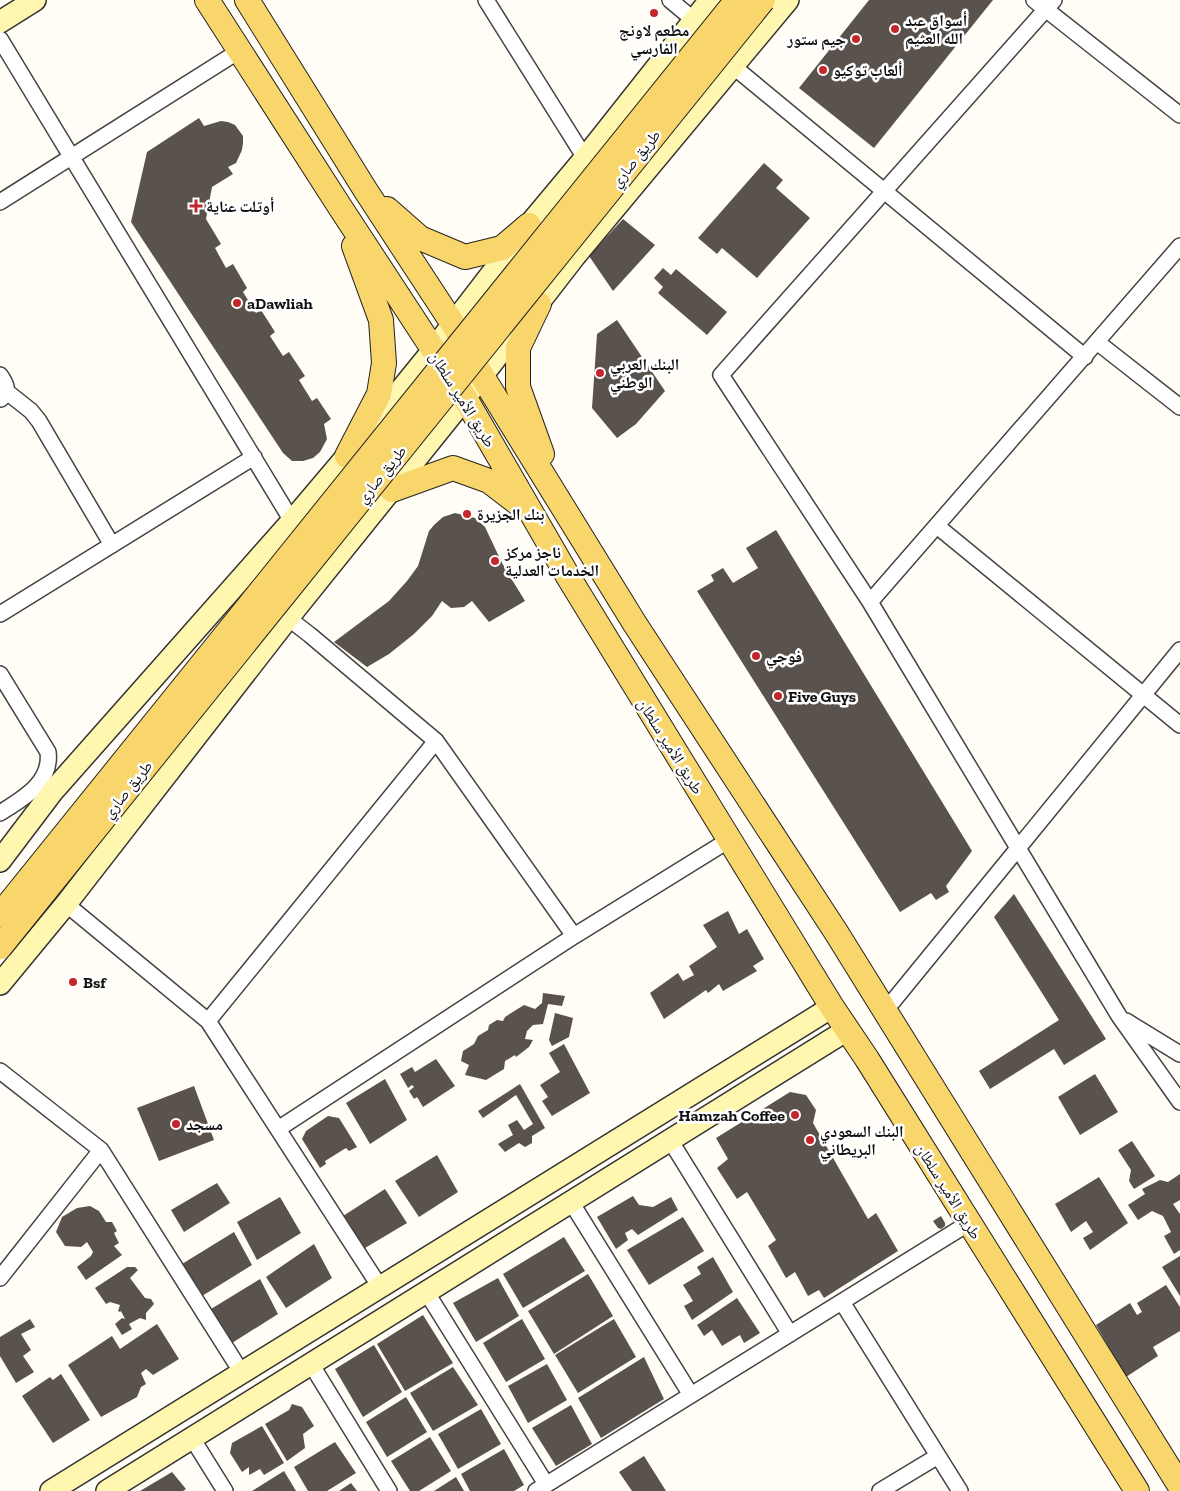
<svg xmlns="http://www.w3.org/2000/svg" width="1180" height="1491" viewBox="0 0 1180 1491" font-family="'Zilla Slab','Noto Naskh Arabic',serif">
	<rect width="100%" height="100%" fill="#fffdf5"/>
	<path fill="#5a524d" d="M869,0H993L874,148L799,88Z
		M199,118L204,126L221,121L228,122L235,125L243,136V143L242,150L236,163L228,167L233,174L212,187L206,219L221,244L215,248L226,268L233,264L247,288L243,292L256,313L261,310L275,332L270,336L283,356L289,352L305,376L299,380L312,401L317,398L331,419L324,424L327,439L320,452L313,458L303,461H292L283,453L131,222L147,152Z
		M764,163L783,180L776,188L810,218L757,278L722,248L717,254L698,238Z
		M623,219L655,245L613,291L589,256Z
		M663,268L671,275L676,269L727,312L707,335L658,293L663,287L654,278Z
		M617,320L665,391L636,424L617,438L592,408L597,334Z
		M455,513L475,518L485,527L502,563L525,601L489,622L472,601L464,607L451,608L442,601L432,616L414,634L389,654L367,667L334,642L389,601L407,581L418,566L429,531L434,525L443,517Z
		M776,530L972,851L946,886L949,892L936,900L931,893L900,912L697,591L714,581L711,575L723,568L733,583L758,568L746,548Z
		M1014,894L1106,1039L1064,1065L1054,1049L990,1089L979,1071L1059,1020L994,917Z
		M728,911L739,934L747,929L764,959L753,966L757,971L723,991L719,984L708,993L706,990L664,1019L650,993L678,973L683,981L694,975L689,966L717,947L703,925Z
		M543,993L565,996L562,1006L548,1004L543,1024L533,1025L527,1031L525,1039L533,1040L529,1047L516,1057L515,1055L505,1061L504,1069L486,1080L465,1075L469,1065L461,1061L463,1051L474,1044L478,1036L488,1030L489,1025L497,1020L503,1021L505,1017L524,1005L535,1009L542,1003Z
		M555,1013L573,1018L569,1037L552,1046L549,1040Z
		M564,1044L590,1093L552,1116L542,1101L548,1097L540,1085L560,1072L549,1053Z
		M436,1059L455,1086L423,1107L417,1097L414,1099L409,1091L414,1087L412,1085L408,1088L400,1074L412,1067L415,1072Z
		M1095,1074L1118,1112L1080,1135L1058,1097Z
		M385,1079L407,1120L370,1144L346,1103Z
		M520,1084L545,1128L532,1136V1143L525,1147L519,1143L505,1152L498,1144L513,1135L508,1125L517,1120L524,1130L533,1124L516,1095L483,1118L478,1111Z
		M194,1086L214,1140L159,1161L137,1108Z
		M790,1092L806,1095L816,1110L813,1123L868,1219L876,1213L898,1251L824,1298L819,1290L808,1296L795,1272L786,1278L768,1246L776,1240L747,1192L737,1199L717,1168L728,1159L716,1138Z
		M328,1116L339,1118L357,1147L349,1151L346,1148L325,1161L326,1164L320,1168L302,1139L306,1131Z
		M1132,1141L1155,1176L1134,1189L1129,1181L1131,1170L1118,1150Z
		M437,1155L458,1192L419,1217L395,1181Z
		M1180,1174V1200L1173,1204L1180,1214V1250L1174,1254L1164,1236L1171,1232L1163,1216L1152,1211L1138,1220L1128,1205L1145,1194L1142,1189L1160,1180L1168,1182Z
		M1099,1177L1128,1223L1090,1250L1083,1238L1093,1232L1086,1221L1071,1232L1055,1204Z
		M217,1183L230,1203L184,1232L171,1210Z
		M385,1189L407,1223L365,1248L343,1216Z
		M633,1196L639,1205L653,1207L671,1197L678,1210L638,1235L632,1229L625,1233L628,1240L616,1249L597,1217Z
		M280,1197L301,1233L257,1260L237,1222Z
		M90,1206L99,1211L106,1222H112L117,1231L114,1233L119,1243L114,1246L122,1255L86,1280L77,1267L91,1256L93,1252L87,1242L81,1247L65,1246L56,1232L62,1217L77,1208Z
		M941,1216L945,1223V1226L941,1229L938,1228L933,1221Z
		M683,1217L704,1251L649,1285L627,1250Z
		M234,1232L252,1265L202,1296L182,1264Z
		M564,1237L585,1271L523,1308L503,1274Z
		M314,1244L332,1278L286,1308L266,1277Z
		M1180,1256V1296L1162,1267Z
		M713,1257L733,1292L692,1320L684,1306L693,1301L683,1285L701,1274L697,1267Z
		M127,1267H135L138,1270L130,1278L145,1298L151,1299L154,1304L146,1313V1320L140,1318L129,1324L132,1329L122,1335L115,1324L122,1318L125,1319L121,1311L120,1312L118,1311L120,1305L110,1302L106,1304L95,1288Z
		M588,1274L613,1316L554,1354L528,1311Z
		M498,1278L519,1316L476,1342L453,1303Z
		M260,1279L278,1314L232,1343L211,1309Z
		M1166,1285L1180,1307V1331L1153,1347L1158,1356L1126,1377L1096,1325L1130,1303L1137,1315L1142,1312L1137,1303Z
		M737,1298L760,1333L744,1343L740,1335L722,1346L712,1330L704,1336L697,1325Z
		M423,1315L453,1363L405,1391L377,1344Z
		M30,1319L35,1327L21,1334L31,1350L23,1356L34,1372L16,1383L0,1356V1337Z
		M522,1319L545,1359L506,1382L483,1343Z
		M614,1319L636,1357L578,1393L555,1355Z
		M157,1324L179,1359L153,1375L146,1369L141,1373L146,1384L141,1387L137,1397L101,1417L68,1365L112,1336L120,1349Z
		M374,1345L402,1392L363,1417L335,1369Z
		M644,1357L664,1399L601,1438L578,1398Z
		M547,1364L567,1400L528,1423L508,1386Z
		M453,1367L478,1405L433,1431L410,1393Z
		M61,1374L90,1420L53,1443L22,1396L50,1377L53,1380Z
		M406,1397L427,1432L387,1457L366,1422Z
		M292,1404L302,1407L314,1426L303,1434L305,1448L287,1461L265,1424L289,1410Z
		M571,1405L592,1444L556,1466L532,1428Z
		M481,1409L501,1444L458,1469L438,1434Z
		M262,1426L284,1463L264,1475L260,1469L249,1475V1467L242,1472L230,1453L232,1443Z
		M430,1437L451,1471L419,1491H410L391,1461Z
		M335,1442L356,1473L327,1491H308L294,1467Z
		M504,1449L524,1485L514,1491H470L461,1474Z
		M644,1456L666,1491H632L619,1472Z
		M284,1471L296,1491H252Z
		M172,1472L186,1489L183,1491H140Z
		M456,1477L464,1491H434Z
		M351,1483L357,1491H339Z"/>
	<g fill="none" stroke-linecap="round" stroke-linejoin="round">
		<defs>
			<path id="street" d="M486,0L585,158
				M670,0L694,20
				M1034,0L1180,115
				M1054,0L721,375L870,602L1119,1016L1180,1102
				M0,39L292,521
				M734,67L1085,357
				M0,202L239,51
				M1097,342L1180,407
				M0,375C6,384 10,390 1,399
				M7,392L31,411L39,421L112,545
				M937,526L1180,725
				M870,602L1180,246
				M0,614L254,457
				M288,618L310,635L436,741L574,936
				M0,674L48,752C52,783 22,799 0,813
				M66,904L208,1021L380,1287
				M885,1011L1180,650
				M208,1021L436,741
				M1126,1021L1180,1054
				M0,1071L101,1150L242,1373
				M278,1129L574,936L729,840
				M670,1140L790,1334
				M571,1202L691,1395
				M0,1278L101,1150
				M427,1293L546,1484
				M842,1302L960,1491
				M311,1364L389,1491
				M192,1438L225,1491
				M536,1491L969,1223
				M880,1491L938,1456"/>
			<path id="secondary" d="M0,22L35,0
				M0,861L53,791L292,521L347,456L433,350L529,225L585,158L710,0
				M0,984L66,904L288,618L465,398L575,256L788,0
				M51,1491L832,1007
				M107,1491L847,1030"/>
			<path id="primary" d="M207,0L340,207L465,398L569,578L832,1007L867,1059L1137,1491
				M247,0L366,191L453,324L482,376L635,624L836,932L1180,1486
				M387,209L420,238L465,257L502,248L529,225
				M539,304L518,348V387L542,454
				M347,456L379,394L384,363L381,320L354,246
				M392,490L453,468L489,481L523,507"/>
		</defs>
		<use href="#street" stroke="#444" stroke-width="18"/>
		<use href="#secondary" stroke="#333" stroke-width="24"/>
		<use href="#primary" stroke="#222" stroke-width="26"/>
		<use href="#street" stroke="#fff" stroke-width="15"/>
		<use href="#secondary" stroke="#fff6b0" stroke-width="21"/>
		<use href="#primary" stroke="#f9d66b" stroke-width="24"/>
		<defs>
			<path id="primary-bridge" d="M0,915L737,0
				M0,947L763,0"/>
		</defs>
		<use href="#primary-bridge" stroke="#222" stroke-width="26" stroke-linecap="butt"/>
		<use href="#primary-bridge" stroke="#f9d66b" stroke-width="24"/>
	</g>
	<g fill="#c4262e" stroke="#fff" stroke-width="2">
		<circle cx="654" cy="13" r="5"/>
		<circle cx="895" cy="29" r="5"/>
		<circle cx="856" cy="39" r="5"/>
		<circle cx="823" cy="70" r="5"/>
		<path d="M193.5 198.5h5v5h5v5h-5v5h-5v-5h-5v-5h5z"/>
		<circle cx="237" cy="303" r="5"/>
		<circle cx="600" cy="373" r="5"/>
		<circle cx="467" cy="514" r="5"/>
		<circle cx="495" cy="561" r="5"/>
		<circle cx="756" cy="656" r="5"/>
		<circle cx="778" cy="696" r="5"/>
		<circle cx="73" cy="982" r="5"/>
		<circle cx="795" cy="1115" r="5"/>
		<circle cx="176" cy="1124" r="5"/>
		<circle cx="810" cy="1140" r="5"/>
	</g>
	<g text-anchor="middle" stroke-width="5" stroke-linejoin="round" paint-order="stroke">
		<g font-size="16" font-weight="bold" fill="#111" stroke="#fff" text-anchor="start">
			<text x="905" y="26">أسواق عبد<tspan x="905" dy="18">الله العثيم</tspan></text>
			<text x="654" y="36" text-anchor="middle">مطعم لاونج<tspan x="654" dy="18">الفارسي</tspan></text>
			<text x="846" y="45" text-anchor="end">جيم ستور</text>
			<text x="833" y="76">ألعاب توكيو</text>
			<text x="206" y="212">أوتلت عناية</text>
			<text x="247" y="309">aDawliah</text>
			<text x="610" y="370">البنك العربي<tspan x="610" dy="18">الوطني</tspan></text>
			<text x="477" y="520">بنك الجزيرة</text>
			<text x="505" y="558">ناجز مركز<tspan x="505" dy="18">الخدمات العدلية</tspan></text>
			<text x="766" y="662">فوجي</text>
			<text x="788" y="702">Five Guys</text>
			<text x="83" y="988">Bsf</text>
			<text x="785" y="1121" text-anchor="end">Hamzah Coffee</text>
			<text x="186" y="1130">مسجد</text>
			<text x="820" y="1137">البنك السعودي<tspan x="820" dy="18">البريطاني</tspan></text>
		</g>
		<g font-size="16" fill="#111" stroke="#fff">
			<text transform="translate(635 158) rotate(-51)" y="6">طريق صاري</text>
			<text transform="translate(463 399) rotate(58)" y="6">طريق الأمير سلطان</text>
			<text transform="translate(381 474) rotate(-51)" y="6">طريق صاري</text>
			<text transform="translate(671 746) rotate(58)" y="6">طريق الأمير سلطان</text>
			<text transform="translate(127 789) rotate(-51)" y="6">طريق صاري</text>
			<text transform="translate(949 1191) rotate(58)" y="6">طريق الأمير سلطان</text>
		</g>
	</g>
</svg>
